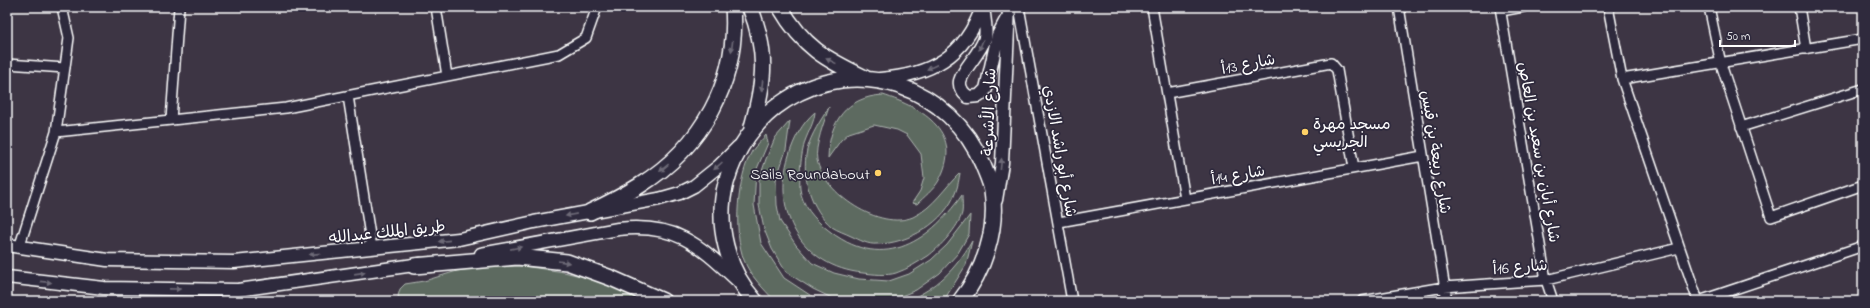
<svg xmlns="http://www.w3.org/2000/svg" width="1870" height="308" viewBox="0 0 1870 308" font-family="'Indie Flower','Playpen Sans Arabic',sans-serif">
	<rect width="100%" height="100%" fill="#3d3544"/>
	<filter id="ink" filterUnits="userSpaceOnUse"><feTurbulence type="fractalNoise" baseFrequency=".025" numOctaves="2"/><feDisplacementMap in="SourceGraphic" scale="8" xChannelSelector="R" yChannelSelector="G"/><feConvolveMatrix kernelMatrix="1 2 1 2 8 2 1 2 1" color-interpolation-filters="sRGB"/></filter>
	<g filter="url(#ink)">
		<path fill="#5d6b61" stroke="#aeb5b0" d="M883,95C923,108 966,133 938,182C933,190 924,197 917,204L912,203L920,191L924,178L921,154L907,135L897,130L874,125L849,133L841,140L828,158C829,122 846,97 883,95Z
			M829,107C825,120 814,147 817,160C824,194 880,231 913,217C934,207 944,188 960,173C959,179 958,186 956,191C946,222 908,244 877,244C868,245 860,240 851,236C845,233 838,231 832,227C811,209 801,177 807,150C811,134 821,120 829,107Z
			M815,112C814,123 809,130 805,141C801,155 799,174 800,189C802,205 814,219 827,229C880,272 927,245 962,195C962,201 963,208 962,213C959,227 939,248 928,256C918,262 908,269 896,273C887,276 873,274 863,273C802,267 771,212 789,155C794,139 802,123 815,112Z
			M790,121L786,150L776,180L777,205L780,221L796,245L812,263L834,273L859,279L889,281L909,274L931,260L947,245L970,215L969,234L958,253L940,273L916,290L889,301H844L836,300L813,289L786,272L772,249L764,229L759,205V180L766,159L775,138Z
			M766,135L768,143L756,171L754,205L761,243L784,278L819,301H775C764,289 750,276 744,260C733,231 737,178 752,151C756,145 762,140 766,135Z
			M972,241L966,265L944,300L907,301C938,287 955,270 972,241Z
			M523,266L564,272L605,282L649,301H400L398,296L400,289L405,284L424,281L457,271L482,267Z"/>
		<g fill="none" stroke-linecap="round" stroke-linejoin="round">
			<defs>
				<path id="minor" d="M436,7L447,76
					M1019,7L1072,301
					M1152,7L1185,199
					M1399,7L1447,301
					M1500,7L1546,280L1553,301
					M1608,7L1622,79L1698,301
					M1709,7L1721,64L1771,217L1863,185
					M1799,7L1806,49
					M1501,11L1523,7
					M7,64L65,68
					M1622,79L1863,39
					M1167,93L1331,63L1337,70L1354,168
					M348,96L372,248
					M171,120L179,7
					M1741,127L1863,89
					M56,132L286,108L559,54L586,38L597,7
					M1059,222L1423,156
					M19,248L56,132L69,38L62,7
					M1362,301L1444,287L1546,280L1679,248
					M1699,301L1863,246"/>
				<path id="tertiary" d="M983,7C984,17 987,28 985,38C980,54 964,67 960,81C959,87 963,93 968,97L979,96L986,89L998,35L1006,20
					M880,79C930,75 965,57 982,7
					M996,200L1002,163L1009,7
					M7,245L107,260L234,262L459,239L534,222L659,199L680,193L694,186L719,166L738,147
					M481,254L618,229C677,223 698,244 739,282
					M7,277L104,288L238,290L421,264"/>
				<path id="primary" d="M750,7C768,53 765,80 752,127
					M780,7C804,48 824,58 865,78
					M590,212C607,204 623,196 639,186C702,147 739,81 733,7
					M414,266L517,257L567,262L611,278L663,301
					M755,301C727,270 715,224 726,183C735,149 756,119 786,100C858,54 951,87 983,165C986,173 991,183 992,191C998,230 984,271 960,301"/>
			</defs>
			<use href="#minor" stroke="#fff" stroke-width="12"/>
			<use href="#tertiary" stroke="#fff" stroke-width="15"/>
			<use href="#primary" stroke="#fff" stroke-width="18"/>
			<use href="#minor" stroke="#2f2a3d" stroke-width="9"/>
			<use href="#tertiary" stroke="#2f2a3d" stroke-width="12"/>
			<use href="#primary" stroke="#2f2a3d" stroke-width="15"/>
		</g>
		<defs><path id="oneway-solid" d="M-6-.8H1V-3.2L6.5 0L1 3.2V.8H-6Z"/></defs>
		<g fill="#6d6a77">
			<use href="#oneway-solid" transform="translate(981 45) rotate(112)"/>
			<use href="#oneway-solid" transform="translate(732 46) rotate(97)"/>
			<use href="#oneway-solid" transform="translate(831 61) rotate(-154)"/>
			<use href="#oneway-solid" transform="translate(932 67) rotate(155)"/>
			<use href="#oneway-solid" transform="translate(762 86) rotate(97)"/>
			<use href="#oneway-solid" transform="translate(1001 164) rotate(-84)"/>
			<use href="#oneway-solid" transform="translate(718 166) rotate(138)"/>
			<use href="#oneway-solid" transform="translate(664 168) rotate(141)"/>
			<use href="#oneway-solid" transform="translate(571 215) rotate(169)"/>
			<use href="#oneway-solid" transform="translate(444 241) rotate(174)"/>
			<use href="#oneway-solid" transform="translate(516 248) rotate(-11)"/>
			<use href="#oneway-solid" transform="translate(315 254) rotate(174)"/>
			<use href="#oneway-solid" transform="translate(564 262) rotate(9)"/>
			<use href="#oneway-solid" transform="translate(360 273) rotate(-8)"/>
			<use href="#oneway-solid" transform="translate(46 282) rotate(6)"/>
			<use href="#oneway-solid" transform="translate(175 289) rotate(1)"/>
		</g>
	</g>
	<g fill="#ffd166" stroke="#2f2a3d" stroke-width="1.5">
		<circle cx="1305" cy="132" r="4"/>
		<circle cx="878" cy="173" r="4"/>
	</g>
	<g text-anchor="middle" stroke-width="3.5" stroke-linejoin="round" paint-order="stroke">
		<g font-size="16" fill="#fff" stroke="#2f2a3d">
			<text transform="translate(1248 63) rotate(-11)" y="6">شارع 13أ</text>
			<text transform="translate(988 112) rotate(-88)" y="6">شارع الأشرعة</text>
			<text transform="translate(1061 151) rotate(80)" y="6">شارع أبو راشد الازدي</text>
			<text transform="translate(1437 152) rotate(81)" y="6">شارع ربيعة بن قيس</text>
			<text transform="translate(1540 152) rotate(80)" y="6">شارع أبان بن سعيد بن العاص</text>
			<text transform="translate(1238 174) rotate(-10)" y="6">شارع 14أ</text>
			<text transform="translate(387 231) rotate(-6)" y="6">طريق الملك عبدالله</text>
			<text transform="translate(1520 266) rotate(-5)" y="6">شارع 16أ</text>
		</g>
		<g font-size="16" fill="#fff" stroke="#2f2a3d" text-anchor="start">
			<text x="1313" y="129">مسجد مهرة<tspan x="1313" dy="18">الجريسي</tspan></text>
			<text x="870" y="179" text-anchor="end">Sails Roundabout</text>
		</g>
	</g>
	<rect width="1870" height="308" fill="none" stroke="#2f2a3d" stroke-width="24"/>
	<rect x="12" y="12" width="1846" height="284" fill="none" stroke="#fff" stroke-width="1.5" filter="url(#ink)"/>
	<path d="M1720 40v6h75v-6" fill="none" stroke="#ffffff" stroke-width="2"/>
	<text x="1726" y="40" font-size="12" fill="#ffffff" stroke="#2f2a3d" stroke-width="3" paint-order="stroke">50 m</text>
</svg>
